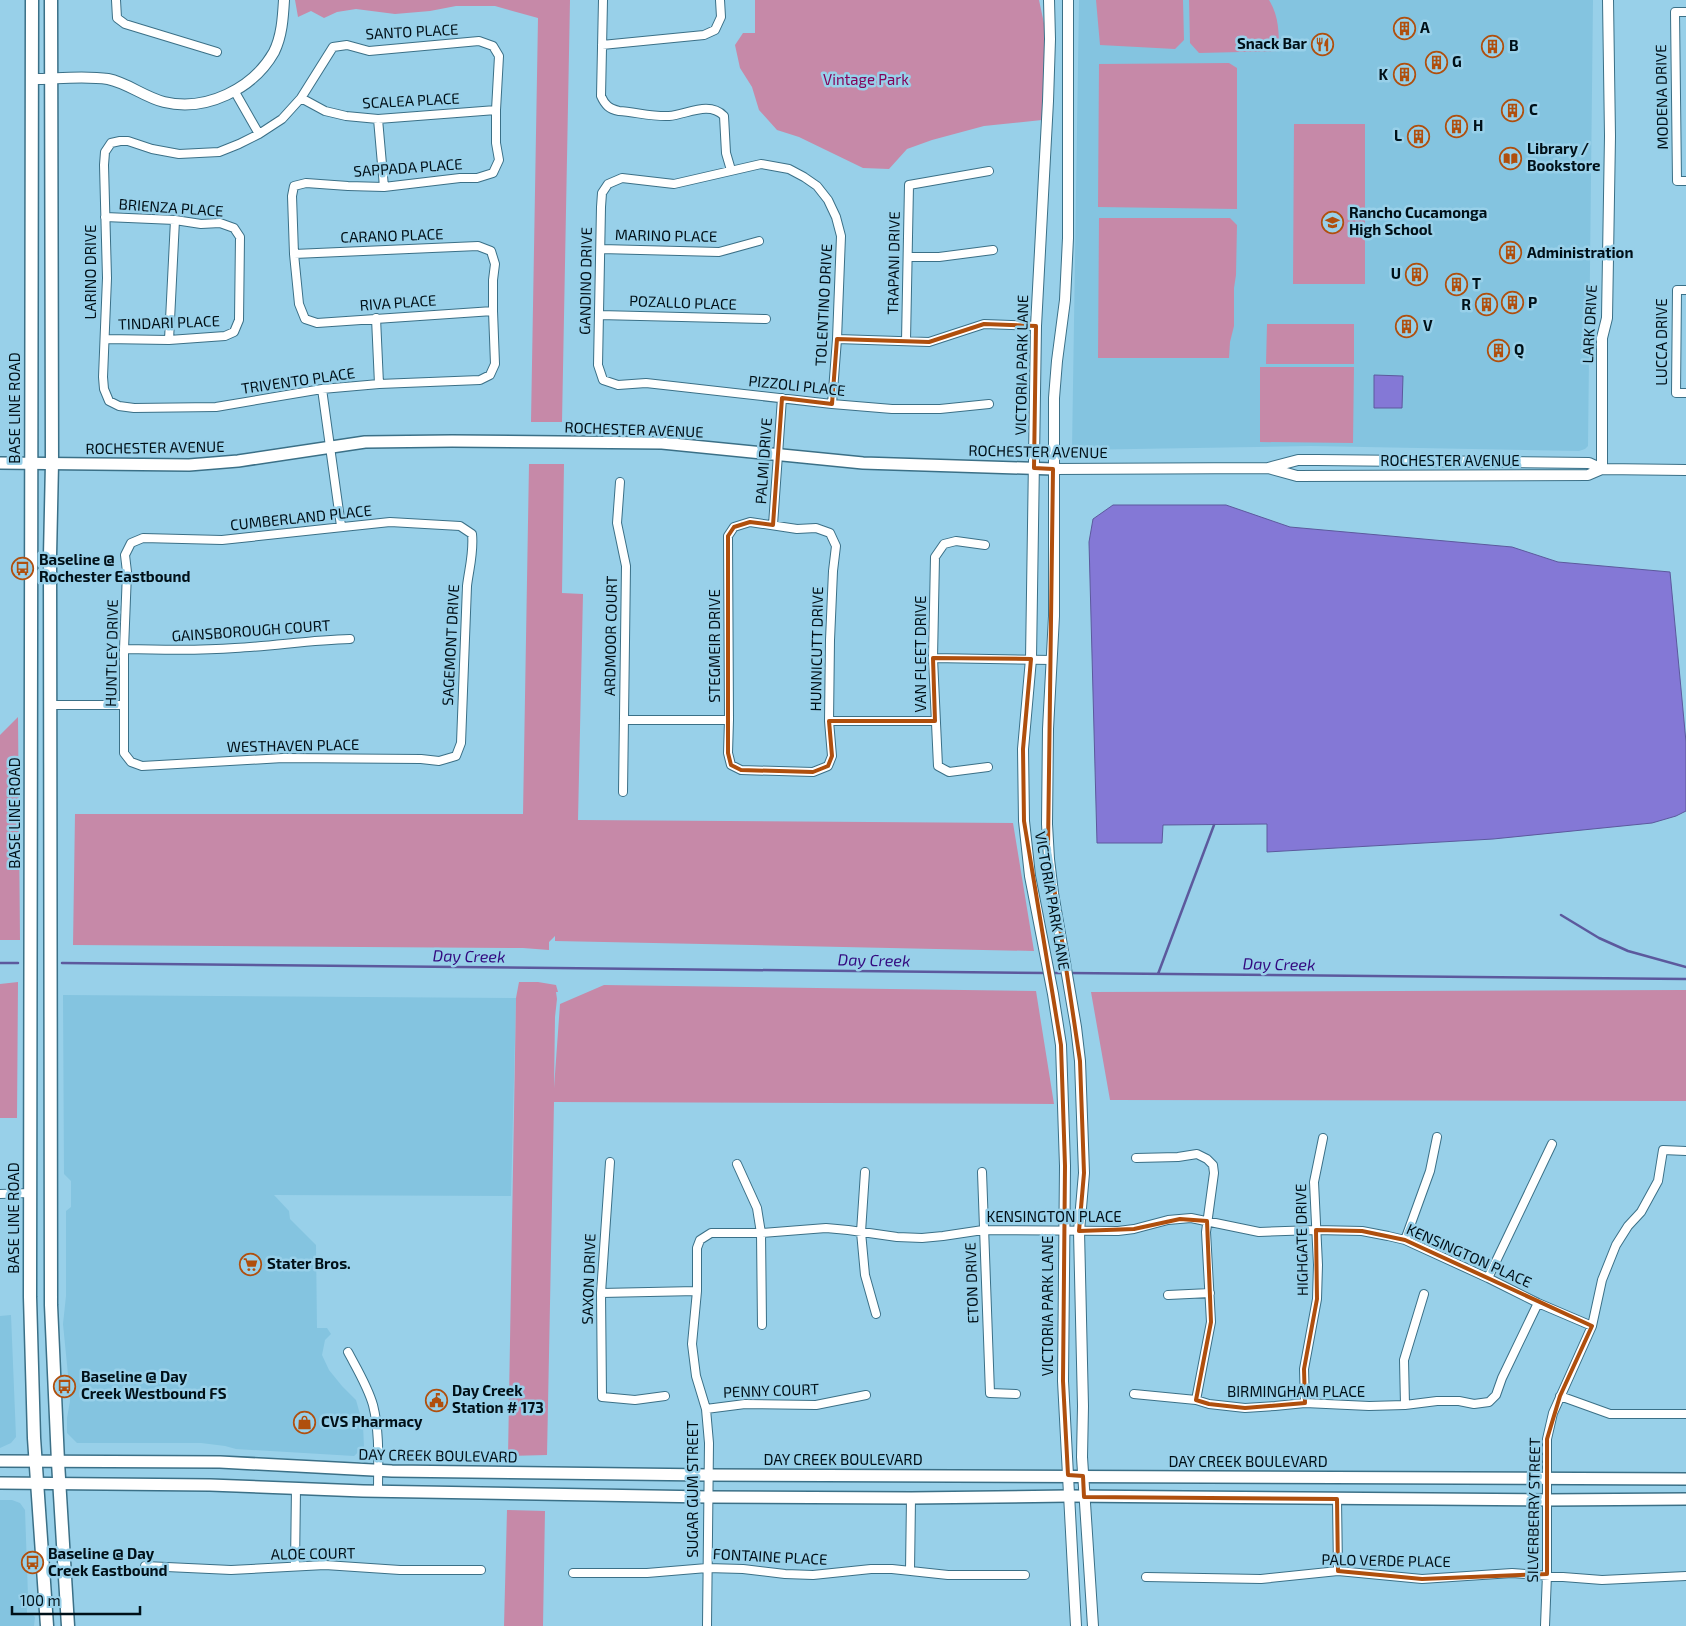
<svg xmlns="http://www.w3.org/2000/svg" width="1686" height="1626" viewBox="0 0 1686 1626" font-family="'Exo 2',sans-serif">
	<rect width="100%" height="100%" fill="#98d0e9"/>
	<path fill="#84c4e0" d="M1079,0H1593L1588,446L1585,449L1579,451L1311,446L1072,450Z
		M63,995L516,998L511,1196L274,1195L289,1211L290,1219L316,1245L317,1328H327L331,1334L325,1340L322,1355L329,1370L342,1386L356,1400L363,1425L364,1447L354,1456L236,1449L225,1446L201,1443H77L67,1433V1418L70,1401L69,1385L63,1324L66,1296V1211L71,1207V1181L64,1174Z
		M11,1315L16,1437L11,1443L0,1448V1316Z
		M0,1500H12L20,1503L25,1510L28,1596L27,1598V1614H32L35,1617L34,1626H0Z"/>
	<path fill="#c689a8" d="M295,0H570L562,422H531L538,18L495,6H456L430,11L395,14L356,9L337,12L324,18L311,11L298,17Z
		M755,0H1039L1045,28L1042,120L984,126L932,140L907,149L889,169L863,168L799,137L777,130L759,110L752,87L740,68L735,45L743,33H755Z
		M1096,0H1183L1184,40L1175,49L1100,45Z
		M1189,0H1269C1279,16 1279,33 1279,51L1199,53L1190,43Z
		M1229,63L1237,68V209L1098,207L1099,64Z
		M1294,124H1365V284H1293Z
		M1099,218H1230L1237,225L1236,275L1234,288V326L1230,342L1229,358H1098Z
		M1267,324H1354V364H1266Z
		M1260,367H1354L1353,443L1260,442Z
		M529,464H564L562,593L583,594L578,820L1013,823L1034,951L555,941V936L549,942V950L523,948L73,945L75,814H523Z
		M18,717L20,940H0V735Z
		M18,982L17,1118H0V984Z
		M519,982H538L556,985L558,992H556L557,999L555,1017L554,1088L560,1004L604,985L1036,991L1054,1104L554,1102L547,1455L508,1456L516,998Z
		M1686,990V1101L1110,1100L1091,992Z
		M507,1510L545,1511L543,1626H504Z"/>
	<path fill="#8478d6" stroke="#5c599d" d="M1374,375L1403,376L1402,408H1374Z
		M1113,505H1226L1290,527L1512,547L1558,562L1670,572L1686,742V811L1676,816L1652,823L1493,839L1267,852V824L1163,825L1162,843H1097L1089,542L1093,519Z"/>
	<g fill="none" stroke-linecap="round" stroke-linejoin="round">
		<path stroke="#5c599d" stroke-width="2.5" d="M1561,915L1599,938L1628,951L1686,967
			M0,963H18
			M62,963L1047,973
			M1053,973H1065
			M1070,973L1686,979
			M1158,974L1214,825"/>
		<defs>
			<path id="minor" d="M116,0L117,18L125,24L217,52
				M603,0L601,96C605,105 609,109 619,111C635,112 653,117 669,116C688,114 709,101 724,116L726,153L731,170
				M1686,12H1675L1677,181H1686
				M602,45L704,35L715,30L721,17L720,0
				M235,92L259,134
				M301,98L325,111L346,116L378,119L496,110
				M378,119L384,187
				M601,249L719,252L759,241
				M294,254L478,246L491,251L495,264L493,280V311L495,364L490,375L480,380L379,384L322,389L216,407L134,408L119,406L109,401L104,389L103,377L107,278L104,165L105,152L111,143L120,141H128L152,149L179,154L219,152L239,144L259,134L282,119L301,98L333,47L347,45L369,51L479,41L493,46L499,56L496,110V143L499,160L493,173L477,178H460L384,187L348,186L306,183L294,186L292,196L294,254L299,304L305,319L317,323L493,311
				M909,257H939L993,250
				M1686,290H1677L1676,393H1686
				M599,315L766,319
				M376,318L379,384
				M105,339L169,340L225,336L234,332L239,320L240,237L234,228L220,223L201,224L175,220L105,217
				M837,339L929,342L984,324L1036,326
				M169,340L175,220
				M906,341L909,185L989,171
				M322,389L341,526
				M832,404L837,339L841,236L836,217L828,200L817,186L804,177L789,169L761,164L674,184L622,178L608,184L602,193L601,207L598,365L603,380L618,385L646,383L832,404L892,409H940L989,404
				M620,482L617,523L626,566L623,792
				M390,522L460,526L472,534C474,552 469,569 467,586L461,743L456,756L439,761L421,759L283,758L142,766L131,762L124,753V649L127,572L125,555L131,543L143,538L222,540Z
				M750,522L797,529L816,528L830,533L836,546L833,571L830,640L829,721L832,756L828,766L813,772L741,770L731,765L728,753L729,720L728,536L734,527Z
				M773,525L782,398
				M985,545L956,541L944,544L935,557L933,658L938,766L949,772L988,767
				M124,649C161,650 198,651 235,648C274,646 311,640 350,639
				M933,658L1052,660
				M51,705H124
				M624,720H729
				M829,721H935
				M1136,1158L1178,1157L1197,1154L1207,1159L1213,1165L1214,1173L1206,1232L1211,1322L1196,1400
				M610,1162L601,1293L602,1397L635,1400L665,1396
				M737,1164L757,1208L761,1233L762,1325
				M865,1172L861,1232L865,1275L876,1314
				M982,1172L990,1393L1016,1394
				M0,1194L30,1193
				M1405,1240L1430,1171L1437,1137
				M1488,1278L1552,1144
				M601,1293L697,1291
				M1168,1295L1210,1293
				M348,1352C357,1369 368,1387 373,1405C380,1433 378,1463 378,1491
				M1134,1394L1196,1400L1209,1404L1245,1408L1275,1406L1305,1403L1369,1406L1405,1405L1437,1401H1459L1474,1404L1489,1402L1496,1395L1502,1378L1538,1303
				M1560,1396L1610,1414H1686
				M1305,1403L1304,1369L1317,1299L1318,1265L1314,1182L1323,1138
				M1405,1405L1404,1360L1424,1294
				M706,1409L745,1404L816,1405L866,1395
				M1337,1499L1338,1571
				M145,1566L231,1570L325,1565L400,1570H481
				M295,1566L296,1488
				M910,1571L911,1498
				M573,1573H647L707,1568L743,1569L785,1574L813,1575L871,1569H892L948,1575H1025
				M1146,1577L1261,1579L1338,1571L1422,1579L1512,1573L1602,1580L1686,1576
				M707,1626L709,1443L706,1409L696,1376L692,1344L697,1291V1248L700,1240L711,1233H761L826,1228L848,1230L897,1237L922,1238L943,1236L983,1230L1118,1231L1134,1229L1168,1220L1191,1218L1259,1232L1316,1230L1362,1231L1388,1236L1405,1240L1488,1278L1538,1303L1592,1326
				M1545,1626L1547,1574V1439L1553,1413L1592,1326L1602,1280L1616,1245L1628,1226L1641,1212L1658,1181L1663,1150L1686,1151"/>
			<path id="tertiary" d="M1049,0L1050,39L1048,101L1036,326L1031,659L1023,749L1024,821L1030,876L1053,994L1061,1045L1065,1166L1063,1381L1076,1626
				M1068,0V238L1065,300L1057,361L1054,398V616L1048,729L1047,824L1049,859L1053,893L1076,1027L1080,1061L1084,1173L1079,1231L1083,1406L1082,1457L1093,1626
				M32,79C56,79 83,75 108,79C128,83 144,97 164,102C206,112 253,89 274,52C282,36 283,17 284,0
				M1268,468L1297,476L1588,475L1602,469
				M1053,469L1268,468L1298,460H1317L1589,463L1602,469L1686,470
				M1602,469V338L1607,318L1610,136L1608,0"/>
			<path id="secondary" d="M0,463L189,465L238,461L365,442L452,441L662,443L863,463L1053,469
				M0,1461L220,1462L392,1471L708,1475L1686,1479
				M0,1483L210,1485L363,1491L708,1497L911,1498L1069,1496L1547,1500L1686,1499"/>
			<path id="primary" d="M32,0L30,1297L34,1438L47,1626
				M51,0L52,463L50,556L51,1305L58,1462L68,1626"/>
		</defs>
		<use href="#minor" stroke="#3b7087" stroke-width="10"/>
		<use href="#tertiary" stroke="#3b7087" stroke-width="12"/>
		<use href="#secondary" stroke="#3b7087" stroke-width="14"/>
		<use href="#primary" stroke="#3b7087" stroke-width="15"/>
		<use href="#minor" stroke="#fff" stroke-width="8"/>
		<use href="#tertiary" stroke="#fff" stroke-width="10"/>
		<use href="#secondary" stroke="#fff" stroke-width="11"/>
		<use href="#primary" stroke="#fff" stroke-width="12"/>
	</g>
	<path fill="none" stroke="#b04f0d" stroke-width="4" stroke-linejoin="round" d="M984,324L1036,326L1034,468L1053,469L1048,847L1080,1061L1084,1173L1079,1231L1134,1229L1180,1219L1207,1221L1211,1322L1196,1400L1209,1404L1245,1408L1305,1403L1304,1369L1317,1299L1316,1230L1362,1231L1405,1240L1592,1326L1560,1396L1547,1439V1574L1422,1579L1338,1571L1337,1499L1084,1497L1083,1476L1068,1475L1063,1381L1065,1166L1061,1045L1024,821L1023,749L1031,659L933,658L935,721H829L832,756L828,766L813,772L741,770L731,765L728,753V536L734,527L750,522L773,525L782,398L832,404L837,339L929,342Z"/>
	<defs>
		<symbol id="building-ring" viewBox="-11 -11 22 22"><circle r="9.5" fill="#98d0e9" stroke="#b04f0d" stroke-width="1.5"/><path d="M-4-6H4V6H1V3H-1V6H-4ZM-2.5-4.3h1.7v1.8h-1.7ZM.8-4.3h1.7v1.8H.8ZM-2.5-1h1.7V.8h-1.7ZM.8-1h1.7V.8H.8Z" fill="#b04f0d"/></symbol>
		<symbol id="restaurant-ring" viewBox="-11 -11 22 22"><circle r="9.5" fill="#98d0e9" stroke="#b04f0d" stroke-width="1.5"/><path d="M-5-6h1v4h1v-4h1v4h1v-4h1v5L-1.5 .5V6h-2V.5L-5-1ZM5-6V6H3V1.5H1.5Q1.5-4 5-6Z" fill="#b04f0d"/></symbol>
		<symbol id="library-ring" viewBox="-11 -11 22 22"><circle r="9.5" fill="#98d0e9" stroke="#b04f0d" stroke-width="1.5"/><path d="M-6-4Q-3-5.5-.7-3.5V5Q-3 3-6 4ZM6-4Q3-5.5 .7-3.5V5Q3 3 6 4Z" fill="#b04f0d"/></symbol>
		<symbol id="school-ring" viewBox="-11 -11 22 22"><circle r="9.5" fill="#98d0e9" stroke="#b04f0d" stroke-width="1.5"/><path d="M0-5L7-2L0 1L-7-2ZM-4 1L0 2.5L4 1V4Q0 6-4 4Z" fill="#b04f0d"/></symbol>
		<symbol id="bus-ring" viewBox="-11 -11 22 22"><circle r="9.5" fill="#98d0e9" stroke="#b04f0d" stroke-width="1.5"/><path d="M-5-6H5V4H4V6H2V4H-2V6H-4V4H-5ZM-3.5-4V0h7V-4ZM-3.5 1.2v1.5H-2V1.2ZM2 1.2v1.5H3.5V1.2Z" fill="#b04f0d"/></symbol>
		<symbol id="supermarket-ring" viewBox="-11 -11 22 22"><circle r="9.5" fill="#98d0e9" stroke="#b04f0d" stroke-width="1.5"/><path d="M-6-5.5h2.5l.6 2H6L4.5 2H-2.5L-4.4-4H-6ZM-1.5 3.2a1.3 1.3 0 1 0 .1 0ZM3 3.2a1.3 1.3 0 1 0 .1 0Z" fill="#b04f0d"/></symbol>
		<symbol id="civic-ring" viewBox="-11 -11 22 22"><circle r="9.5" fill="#98d0e9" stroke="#b04f0d" stroke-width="1.5"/><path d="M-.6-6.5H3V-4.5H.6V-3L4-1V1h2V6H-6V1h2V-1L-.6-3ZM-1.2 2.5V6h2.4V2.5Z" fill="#b04f0d"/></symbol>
		<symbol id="shop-ring" viewBox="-11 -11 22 22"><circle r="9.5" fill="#98d0e9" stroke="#b04f0d" stroke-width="1.5"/><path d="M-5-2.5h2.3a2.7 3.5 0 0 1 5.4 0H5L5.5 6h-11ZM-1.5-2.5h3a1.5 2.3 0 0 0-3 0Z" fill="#b04f0d"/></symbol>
	</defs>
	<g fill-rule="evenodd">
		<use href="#building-ring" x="1392" y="16" width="25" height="25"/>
		<use href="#restaurant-ring" x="1310" y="32" width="25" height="25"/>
		<use href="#building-ring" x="1480" y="34" width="25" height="25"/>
		<use href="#building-ring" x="1424" y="50" width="25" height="25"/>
		<use href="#building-ring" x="1392" y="62" width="25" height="25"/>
		<use href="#building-ring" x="1500" y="98" width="25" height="25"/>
		<use href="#building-ring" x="1444" y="114" width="25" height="25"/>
		<use href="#building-ring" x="1406" y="124" width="25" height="25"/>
		<use href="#library-ring" x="1498" y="146" width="25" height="25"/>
		<use href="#school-ring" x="1320" y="210" width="25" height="25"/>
		<use href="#building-ring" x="1498" y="240" width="25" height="25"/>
		<use href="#building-ring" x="1404" y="262" width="25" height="25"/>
		<use href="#building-ring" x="1444" y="272" width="25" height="25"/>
		<use href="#building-ring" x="1500" y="290" width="25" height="25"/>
		<use href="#building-ring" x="1474" y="292" width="25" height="25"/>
		<use href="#building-ring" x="1394" y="314" width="25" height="25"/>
		<use href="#building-ring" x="1486" y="338" width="25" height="25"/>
		<use href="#bus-ring" x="10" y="556" width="25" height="25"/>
		<use href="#supermarket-ring" x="238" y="1252" width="25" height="25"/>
		<use href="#bus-ring" x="52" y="1374" width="25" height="25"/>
		<use href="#civic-ring" x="424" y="1388" width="25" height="25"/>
		<use href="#shop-ring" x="292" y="1410" width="25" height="25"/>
		<use href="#bus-ring" x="20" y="1550" width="25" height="25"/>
	</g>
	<g text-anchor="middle" stroke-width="5" stroke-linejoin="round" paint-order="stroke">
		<g font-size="15" font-weight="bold" fill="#001018" stroke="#98d0e9" text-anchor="start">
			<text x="1420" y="33">A</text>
			<text x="1307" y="49" text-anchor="end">Snack Bar</text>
			<text x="1509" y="51">B</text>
			<text x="1452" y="67">G</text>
			<text x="1388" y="80" text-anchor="end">K</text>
			<text x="1529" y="115">C</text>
			<text x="1473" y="131">H</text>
			<text x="1402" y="141" text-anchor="end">L</text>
			<text x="1527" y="154">Library /<tspan x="1527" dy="17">Bookstore</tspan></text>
			<text x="1349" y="218">Rancho Cucamonga<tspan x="1349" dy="17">High School</tspan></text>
			<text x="1527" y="258">Administration</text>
			<text x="1401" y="279" text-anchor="end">U</text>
			<text x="1472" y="289">T</text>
			<text x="1528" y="308">P</text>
			<text x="1471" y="310" text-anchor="end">R</text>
			<text x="1423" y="331">V</text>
			<text x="1514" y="355">Q</text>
			<text x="39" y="565">Baseline @<tspan x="39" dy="17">Rochester Eastbound</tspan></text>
			<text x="267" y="1269">Stater Bros.</text>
			<text x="81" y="1382">Baseline @ Day<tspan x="81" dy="17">Creek Westbound FS</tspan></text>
			<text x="452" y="1396">Day Creek<tspan x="452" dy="17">Station # 173</tspan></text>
			<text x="321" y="1427">CVS Pharmacy</text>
			<text x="48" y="1559">Baseline @ Day<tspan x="48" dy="17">Creek Eastbound</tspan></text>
		</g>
		<g font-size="15" fill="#001018" stroke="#98d0e9">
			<text transform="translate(412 32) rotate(-3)" y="5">SANTO PLACE</text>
			<text transform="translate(1662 97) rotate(-91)" y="5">MODENA DRIVE</text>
			<text transform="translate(411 101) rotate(-3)" y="5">SCALEA PLACE</text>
			<text transform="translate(408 168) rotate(-4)" y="5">SAPPADA PLACE</text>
			<text transform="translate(171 208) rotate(4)" y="5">BRIENZA PLACE</text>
			<text transform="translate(392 236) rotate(-2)" y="5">CARANO PLACE</text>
			<text transform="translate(666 236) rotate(1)" y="5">MARINO PLACE</text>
			<text transform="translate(894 263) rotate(-89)" y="5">TRAPANI DRIVE</text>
			<text transform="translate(91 272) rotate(-90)" y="5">LARINO DRIVE</text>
			<text transform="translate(586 281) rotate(-89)" y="5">GANDINO DRIVE</text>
			<text transform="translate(398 303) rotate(-4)" y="5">RIVA PLACE</text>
			<text transform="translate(683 303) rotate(2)" y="5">POZALLO PLACE</text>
			<text transform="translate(824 305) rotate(-87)" y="5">TOLENTINO DRIVE</text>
			<text transform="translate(169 323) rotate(-2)" y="5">TINDARI PLACE</text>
			<text transform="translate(1590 324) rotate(-87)" y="5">LARK DRIVE</text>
			<text transform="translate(1662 342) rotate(-90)" y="5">LUCCA DRIVE</text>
			<text transform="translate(1022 365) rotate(-89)" y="5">VICTORIA PARK LANE</text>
			<text transform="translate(298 381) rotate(-8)" y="5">TRIVENTO PLACE</text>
			<text transform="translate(797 386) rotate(6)" y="5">PIZZOLI PLACE</text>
			<text transform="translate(15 408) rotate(-90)" y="5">BASE LINE ROAD</text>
			<text transform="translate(634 430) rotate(2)" y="5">ROCHESTER AVENUE</text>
			<text transform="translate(155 448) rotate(-1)" y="5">ROCHESTER AVENUE</text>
			<text transform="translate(1038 452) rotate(1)" y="5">ROCHESTER AVENUE</text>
			<text transform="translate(764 461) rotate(-86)" y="5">PALMI DRIVE</text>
			<text x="1450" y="466">ROCHESTER AVENUE</text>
			<text transform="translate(301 518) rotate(-6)" y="5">CUMBERLAND PLACE</text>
			<text transform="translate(251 631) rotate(-4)" y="5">GAINSBOROUGH COURT</text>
			<text transform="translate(611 636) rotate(-89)" y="5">ARDMOOR COURT</text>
			<text transform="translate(451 645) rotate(-87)" y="5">SAGEMONT DRIVE</text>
			<text transform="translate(715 646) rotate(-90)" y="5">STEGMEIR DRIVE</text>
			<text transform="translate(817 649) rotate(-89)" y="5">HUNNICUTT DRIVE</text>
			<text transform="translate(112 653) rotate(-89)" y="5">HUNTLEY DRIVE</text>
			<text transform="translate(921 654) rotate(-90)" y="5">VAN FLEET DRIVE</text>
			<text transform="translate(293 746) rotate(-1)" y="5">WESTHAVEN PLACE</text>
			<text transform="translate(15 813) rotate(-90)" y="5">BASE LINE ROAD</text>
			<text transform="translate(1052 901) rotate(80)" y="5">VICTORIA PARK LANE</text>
			<text x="1054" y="1222">KENSINGTON PLACE</text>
			<text transform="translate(14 1218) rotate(-90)" y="5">BASE LINE ROAD</text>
			<text transform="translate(1302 1240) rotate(-91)" y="5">HIGHGATE DRIVE</text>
			<text transform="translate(1469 1256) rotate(24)" y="5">KENSINGTON PLACE</text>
			<text transform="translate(589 1279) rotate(-88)" y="5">SAXON DRIVE</text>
			<text transform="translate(972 1283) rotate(-92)" y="5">ETON DRIVE</text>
			<text transform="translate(1048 1306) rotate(-90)" y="5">VICTORIA PARK LANE</text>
			<text transform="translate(771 1391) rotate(-2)" y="5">PENNY COURT</text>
			<text x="1296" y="1397">BIRMINGHAM PLACE</text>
			<text transform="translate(438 1456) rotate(1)" y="5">DAY CREEK BOULEVARD</text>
			<text x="843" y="1465">DAY CREEK BOULEVARD</text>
			<text x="1248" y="1467">DAY CREEK BOULEVARD</text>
			<text transform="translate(693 1489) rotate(-90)" y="5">SUGAR GUM STREET</text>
			<text transform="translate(1534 1510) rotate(-89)" y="5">SILVERBERRY STREET</text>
			<text transform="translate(313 1554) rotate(-1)" y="5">ALOE COURT</text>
			<text transform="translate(770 1557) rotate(3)" y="5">FONTAINE PLACE</text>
			<text transform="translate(1386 1561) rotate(1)" y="5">PALO VERDE PLACE</text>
		</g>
		<g font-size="15" fill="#830259" stroke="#98d0e9">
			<text x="866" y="85">Vintage Park</text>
		</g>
		<g font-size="16" font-style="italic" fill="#33097f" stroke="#98d0e9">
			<text transform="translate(469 956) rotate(1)" y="6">Day Creek</text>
			<text transform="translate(874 960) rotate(1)" y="6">Day Creek</text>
			<text transform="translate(1279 964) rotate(1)" y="6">Day Creek</text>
		</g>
	</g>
	<path d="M12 1606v8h128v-8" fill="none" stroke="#001018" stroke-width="2.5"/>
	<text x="20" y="1606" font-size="15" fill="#001018" stroke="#98d0e9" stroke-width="4" paint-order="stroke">100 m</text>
</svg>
